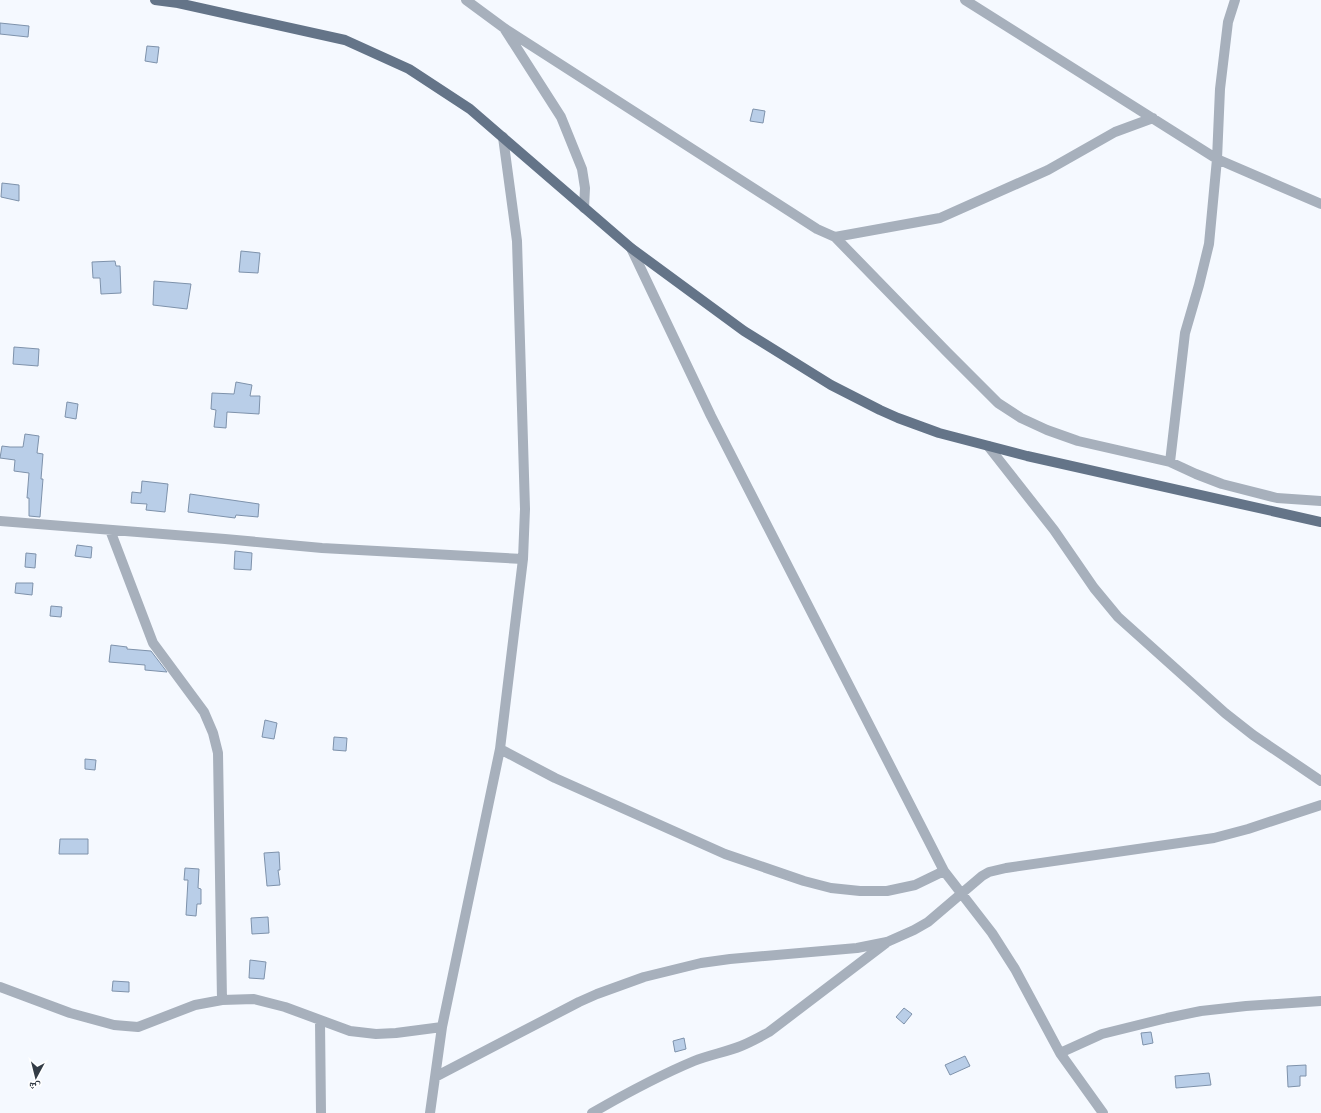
<svg xmlns="http://www.w3.org/2000/svg" width="1321" height="1113" viewBox="0 0 1321 1113" font-family="'PT Serif','Noto Naskh Arabic',serif">
	<rect width="100%" height="100%" fill="#f5f9ff"/>
	<path fill="#b9cee8" stroke="#7e92ab" d="M0,23L29,26L28,37L0,34Z
		M147,46L159,47L157,63L145,61Z
		M753,109L765,111L763,123L750,121Z
		M2,183L19,185V201L1,197Z
		M241,251L260,253L258,273L239,272Z
		M115,261L116,266H120L121,293L101,294L100,278H93L92,262Z
		M154,281L191,284L187,309L153,305Z
		M14,347L39,349L38,366L13,364Z
		M236,382L252,385L250,396H260L259,414L227,412L226,428L214,427L216,410L211,409L212,393L234,394Z
		M67,402L78,404L76,419L65,417Z
		M25,434L39,436L37,453L43,454L41,479H43L40,517L29,516V498H27L29,473L14,471L15,460L0,458L2,446L10,447H23Z
		M142,481L168,484L165,512L146,510L147,504L131,503L132,492L141,493Z
		M190,494L259,504L258,517L236,515L235,518L188,512Z
		M77,545L92,547L91,558L75,556Z
		M235,551L252,553L251,570L234,569Z
		M26,553L36,554L35,568L25,567Z
		M16,583H33L32,595L15,593Z
		M51,606L62,607L61,617L50,616Z
		M111,645L127,647V649L151,651L167,672L145,670V665L109,662Z
		M265,720L277,723L274,739L262,737Z
		M334,737L347,738L346,751L333,750Z
		M85,759L96,760L95,770L85,769Z
		M60,839H88V854H59Z
		M279,852L280,870H278L280,885L267,886L264,853Z
		M185,868L199,869L198,888L201,889V904H197L196,916L186,915L188,880H184Z
		M268,917L269,933L252,934L251,918Z
		M250,960L266,962L264,979L249,978Z
		M113,981L129,982V992L112,991Z
		M904,1008L912,1014L904,1024L896,1017Z
		M1151,1032L1153,1043L1143,1045L1141,1033Z
		M684,1038L686,1049L675,1052L673,1041Z
		M965,1056L970,1066L950,1075L945,1065Z
		M1306,1065V1076H1300V1086L1288,1087L1287,1066Z
		M1209,1073L1211,1085L1176,1088L1175,1076Z"/>
	<g fill="none" stroke-linecap="round" stroke-linejoin="round">
		<path stroke="#a7b0bc" stroke-width="10" d="M466,0L504,28L561,117L582,169L585,188L584,208
			M965,0L1217,159L1321,204
			M504,28L817,229L835,237L947,352L998,403L1021,418L1047,430L1078,441L1170,462L1196,474L1222,484L1277,498L1321,501
			M835,237L940,218L1048,170L1115,132L1153,118
			M631,248L711,416L944,871L992,933L1015,969L1060,1053L1103,1113
			M988,446L1054,530L1094,588L1118,617L1225,713L1253,735L1321,781
			M1170,462L1185,333L1199,285L1209,244L1217,159L1220,89L1228,22L1235,0
			M0,521L225,539L322,548L523,559
			M110,530L153,643L204,712L213,733L218,753L222,1000
			M500,749L555,778L725,854L804,881L831,888L860,891H887L915,885L944,871
			M0,987L70,1013L114,1025L138,1027L195,1005L222,1000L254,999L285,1007L350,1031L376,1034L396,1033L442,1027
			M320,1021L321,1113
			M1060,1053L1102,1034L1167,1018L1201,1011L1246,1006L1321,1001
			M435,1077L579,1002L597,994L644,977L701,963L730,959L857,948L887,942L914,930L928,922L982,876L989,872L1006,868L1214,838L1248,829L1321,805
			M430,1113L442,1027L500,749L523,559L525,509L517,241L503,137
			M592,1113C625,1094 658,1076 694,1061C709,1055 726,1052 741,1046C751,1042 760,1037 769,1032L886,943"/>
		<path stroke="#647488" stroke-width="10" d="M155,0L178,3L345,40L409,69L470,109L631,248L744,331L831,385L880,410L898,418L939,433L1027,456L1321,522"/>
	</g>
	<g transform="translate(36 1077) rotate(187)" stroke="#ffffff" stroke-width="3" paint-order="stroke">
	<path d="M0-3L7 15L0 10L-7 15Z" fill="#333c46"/>
	<text y="-6" font-size="11" font-weight="bold" text-anchor="middle" fill="#333c46">ش</text>
	</g>
</svg>
